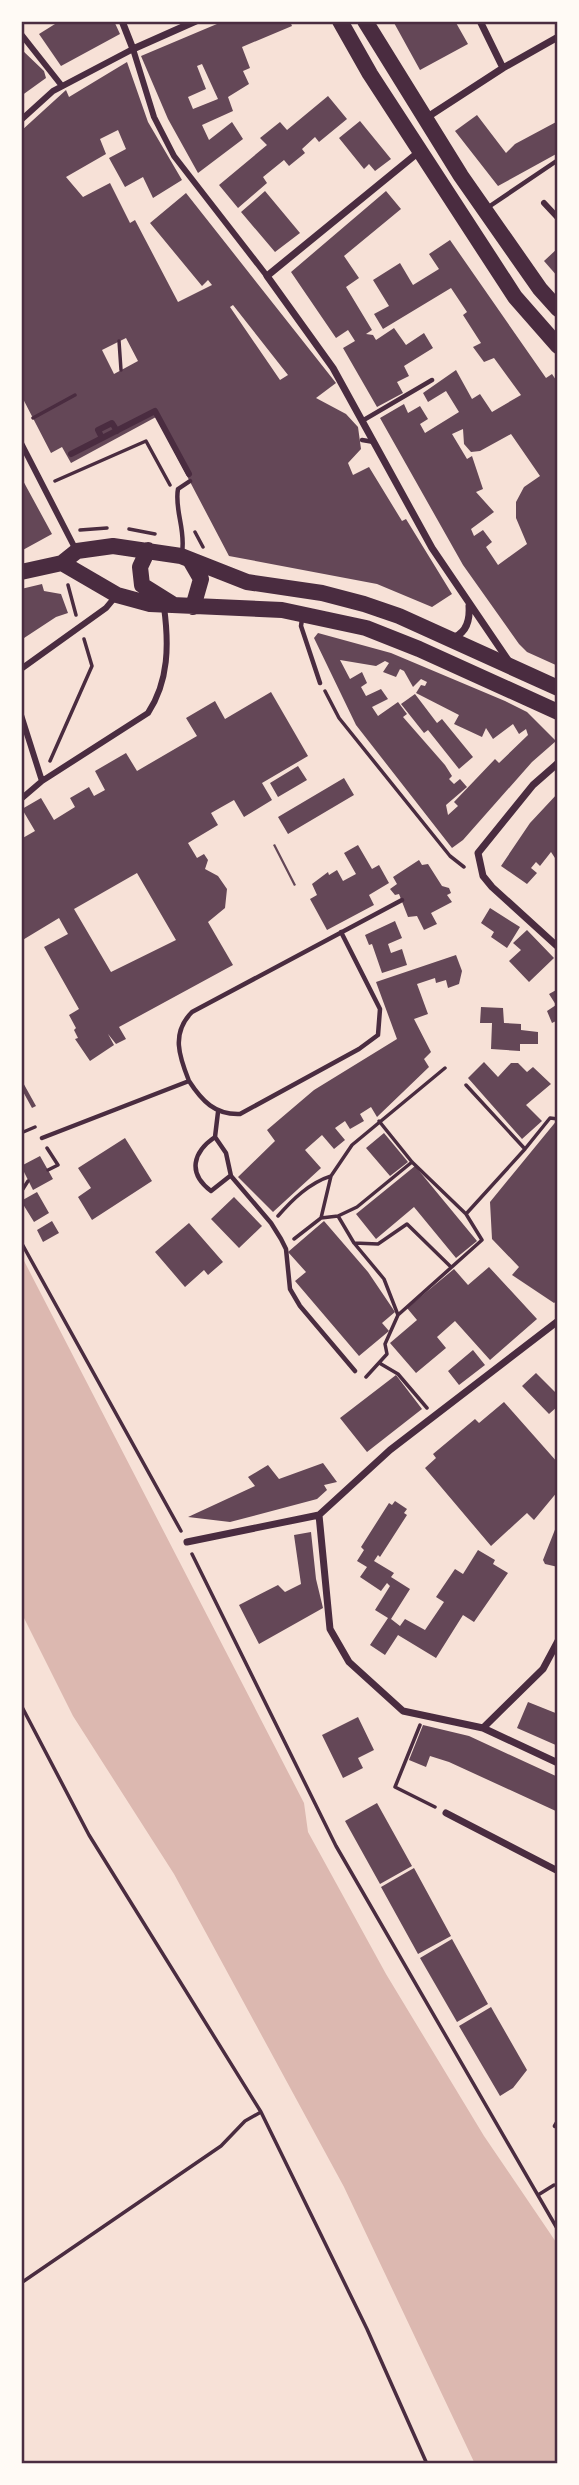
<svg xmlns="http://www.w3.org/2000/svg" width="579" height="2485" viewBox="0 0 579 2485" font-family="'Source Sans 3',sans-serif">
	<rect width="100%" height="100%" fill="#f7e1d7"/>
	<path fill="#dcb8b0" d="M21,1255L304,1803L308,1832L386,1974L484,2136L558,2245V2464H475L344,2187L174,1874L73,1716L21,1612Z"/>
	<path fill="#644757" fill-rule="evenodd" d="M53,21H114L120,34L61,66L39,34L55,24Z
		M224,21H290L292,26L242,47L250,68L243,71L249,84L228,97L233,111L202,125L209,140L232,122L243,139L198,173L168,119L141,56ZM202,64L218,99L193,109L188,97L206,89L197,66Z
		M393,21H455L468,44L420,70Z
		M21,49L44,71L46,78L21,96Z
		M127,62L148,122L182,180L153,198L143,177L125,187L109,158L126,149L118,130L100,139L106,154L66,177L83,197L110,183L130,223L135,220L178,302L212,285L208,280L202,286L150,223L186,193L336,383L316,398L346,414L358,427L361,449L348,463L353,475L369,467L402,521L406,519L452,594L432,607L377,584L229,556L156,417L71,463L62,447L51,453L21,395V131L66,90L69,97ZM233,305L288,375L280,380L230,307ZM126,338L138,361L114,374L102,350Z
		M328,96L347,119L319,142L315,137L302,149L305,153L289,166L284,160L263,177L267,183L238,208L219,185L267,145L260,138L280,122L287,130Z
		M477,115L506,153L515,144L558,121V153L498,186L455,131Z
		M360,121L391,159L375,171L369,164L364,169L339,138Z
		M265,191L300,233L275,252L241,212Z
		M386,191L401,209L344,256L359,278L346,287L372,330L366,334L373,335L376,340L394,328L406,345L424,333L433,348L404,366L409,376L397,382L403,393L377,407L343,348L355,341L348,330L336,338L291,272Z
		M450,240L546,378L552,374L558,383V666L527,652L519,644L463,565L380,418L404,404L408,413L420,406L428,419L420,424L425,433L459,412L446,391L428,402L423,393L456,370L472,399L480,394L492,412L521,395L494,358L484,362L473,347L481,343L463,315L467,312L451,288L383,329L374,314L389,306L373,280L400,263L413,285L439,269L429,254ZM463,429L464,444L471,452L480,451L511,434L540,476L524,487L516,502V518L527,544L498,565L486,547L492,542L483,530L474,536L471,529L494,512L476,492L483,489L472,456L467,459L452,434Z
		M558,248V277L544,261Z
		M21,477L52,534L21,551Z
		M42,584L44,591L61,594L68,613L56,617L21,640V589Z
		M318,633L391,653L505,701L527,712L556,741L532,762L463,840L452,848L356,725L314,638ZM340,660L376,666L385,661L389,663L383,672L396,677L400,669L404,671L413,687L421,679L427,682L425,686L421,685L416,693L459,715L454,724L482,737L486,728L493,739L513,724L519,734L526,729L528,735L499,763L495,759L454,802L458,806L448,815L446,805L467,787L460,779L454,784L449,779L452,776L445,765L403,717L407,714L398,702L378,716L372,707L388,699L381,689L366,696L361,687L367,683L362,672L350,679Z
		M271,692L308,756L262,783L272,800L244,817L234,800L211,813L218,825L188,843L197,858L204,854L208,860L205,869L218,876L227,889L225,908L208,922L233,965L119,1027L126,1039L116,1044L108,1034L114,1045L90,1061L75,1039L78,1038L74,1030L76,1028L69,1015L79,1009L44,947L68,934L59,918L21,941V839L35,831L22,809L41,798L54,820L75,807L70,798L89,787L94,796L105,790L95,771L126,753L137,771L197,736L186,718L215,701L225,719ZM137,873L176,940L111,972L74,909Z
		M415,694L437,723L442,719L473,757L459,769L428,730L424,733L401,704Z
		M298,766L307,780L278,797L270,783Z
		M344,778L354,795L288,834L278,817Z
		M558,793V857L555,858L551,852L540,866L536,862L531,868L537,873L527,884L501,866L530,823Z
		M275,844L296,885L294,886L273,845Z
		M358,845L372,869L379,865L389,883L369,895L374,905L327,930L310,899L317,895L312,884L328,872L329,875L337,870L343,881L356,874L344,853Z
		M419,860L422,865L428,864L442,886L449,888L451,893L447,895L452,902L431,913L437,924L424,930L417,916L408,917L399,894L395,895L390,889L397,884L393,877Z
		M490,908L520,927L507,948L491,937L494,932L481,923Z
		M395,921L402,938L388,944L391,953L402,949L407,965L382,973L372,944L369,945L365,935Z
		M527,930L554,958L529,982L509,961L521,950L513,943Z
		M456,955L462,971L459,984L448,988L446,980L436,983L435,978L417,984L428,1014L414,1019L431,1052L424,1059L429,1067L377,1117L371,1107L360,1114L364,1121L350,1129L345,1121L335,1128L345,1140L334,1149L322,1135L305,1150L321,1168L273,1212L238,1177L275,1141L267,1130L314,1090L397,1039L376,982Z
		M558,989V1020L552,1023L547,1011L556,1005L549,994Z
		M481,1007L503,1008L504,1023L521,1024V1030L538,1032V1044H520V1051L491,1049L492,1023H480Z
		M484,1062L498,1077L511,1063H518L527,1072L533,1067L551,1084L526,1105L542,1121L522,1139L468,1078Z
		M21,1079L36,1106L32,1108L21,1088Z
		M558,1119V1300L554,1303L512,1275L519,1267L492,1239L490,1202Z
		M384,1133L408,1162L390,1176L366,1148Z
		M125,1138L152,1181L92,1220L78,1197L91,1188L78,1168Z
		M40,1156L53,1179L33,1190L21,1166Z
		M415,1166L477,1241L456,1258L414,1207L376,1239L356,1214Z
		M37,1192L49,1213L34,1222L21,1201Z
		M234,1197L262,1226L239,1248L211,1219Z
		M52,1221L59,1233L43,1242L37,1230Z
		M324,1221L368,1272L395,1312L382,1323L389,1331L359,1356L295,1281L306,1272L288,1252Z
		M189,1223L223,1262L208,1275L204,1270L185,1287L155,1252Z
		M489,1267L537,1319L490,1360L455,1321L437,1337L446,1348L416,1373L390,1343L417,1320L407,1308L454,1269L468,1285Z
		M473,1350L485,1365L459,1385L448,1371Z
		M536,1373L558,1395V1406L549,1414L522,1386Z
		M396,1375L422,1409L367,1452L340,1418Z
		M504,1402L558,1463V1491L534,1520L527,1513L491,1546L425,1468L436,1458L433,1454L475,1419L479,1423Z
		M323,1463L337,1482L324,1485L327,1490L317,1499L230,1522L188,1517L255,1486L248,1477L268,1465L279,1479Z
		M395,1501L407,1509L404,1513L407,1515L380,1557L378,1555L374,1561L394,1573L391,1577L410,1589L391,1619L400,1626L405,1619L425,1630L444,1602L436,1597L455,1569L463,1574L478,1550L495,1560L493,1564L508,1573L474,1622L463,1615L436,1658L398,1635L385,1655L370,1645L388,1618L375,1610L390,1586L387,1583L381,1591L360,1577L367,1567L357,1561L364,1550L361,1547L389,1503L392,1505Z
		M558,1522V1567L545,1564L543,1560Z
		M311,1532L316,1579L323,1608L259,1644L239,1605L278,1585L285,1592L301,1584L294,1535Z
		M528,1702L558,1714V1746L517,1728Z
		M358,1717L374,1750L358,1758L363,1768L343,1778L322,1735Z
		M423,1725L469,1736L558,1777V1812L449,1762L430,1756L426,1767L409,1760Z
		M377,1803L412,1866L380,1884L345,1821Z
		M414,1868L451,1936L418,1954L381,1887Z
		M452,1939L488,2004L457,2022L420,1958Z
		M491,2007L527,2070L513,2088L500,2096L459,2026Z"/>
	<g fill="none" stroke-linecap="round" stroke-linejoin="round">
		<path stroke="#4a2c40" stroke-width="3.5" d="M21,146H22
			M119,341L121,370
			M33,418L75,395
			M55,481L146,441L170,485
			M129,529L155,534
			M80,530L107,528
			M195,532L203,547
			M68,585L76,615
			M325,691L339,718L450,856L464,867
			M50,761L92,666L84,639
			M379,1121L412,1162L466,1214L482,1240L398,1315
			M21,1133L35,1127
			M47,1148L58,1165L48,1170
			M525,1149L550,1118L558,1119
			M21,1192L28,1181
			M466,1214L525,1149L466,1085
			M278,1216C292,1200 309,1183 331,1176
			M338,1216L354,1243L384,1279L398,1315L385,1344L387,1354L366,1377
			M321,1218L338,1216L357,1207L412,1162
			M294,1239L321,1218L331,1176L352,1145L445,1068
			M21,1242L181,1531
			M354,1243L378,1244L407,1224L451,1267
			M381,1364L398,1374L427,1408
			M192,1554L336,1846L558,2230
			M21,1705L89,1835L261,2112L367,2329L427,2464
			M420,1725L395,1787L435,1807
			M538,2195L554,2185
			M21,2283L221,2146L245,2121L261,2112"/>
		<path stroke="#4a2c40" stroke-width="4.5" d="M487,208L558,160
			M362,421L432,380
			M362,440L374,442
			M182,552C186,530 174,509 178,489L190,481
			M302,619L301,626L320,683
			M189,1081C202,1101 215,1115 240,1114L359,1049L378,1035L380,1009L341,932
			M218,1112L215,1137L226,1153L231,1176L271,1223L281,1239L286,1249L290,1289L300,1306L355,1371
			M215,1137C193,1152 187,1173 211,1191L230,1176
			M42,1138L189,1081C179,1056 171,1033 192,1012L402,900
			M555,2126L558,2121"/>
		<path stroke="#4a2c40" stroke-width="6" d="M21,34L62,86
			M21,120L53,91L133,49L154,117L174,156L267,276
			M544,203L558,218
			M102,438L98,430L112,423L117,431
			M21,443L76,550
			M71,454L155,411L189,474
			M21,669L106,608L116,596
			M21,715L42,781
			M21,799L42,781L148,713C169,681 169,644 164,607"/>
		<path stroke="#4a2c40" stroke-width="7" d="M122,21L133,49L196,21
			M480,21L503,68
			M426,118L503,68L558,37
			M420,151L267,276L333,368L432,548L510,663
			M451,638C466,634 470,621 469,606
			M558,763L533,785L478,853L483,876L492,887L558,947
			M319,1515L330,1629L349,1662L403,1711L483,1728L543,1669L558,1641
			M187,1542L319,1515L390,1450L558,1321
			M483,1728L558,1763
			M446,1813L558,1871"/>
		<path stroke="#4a2c40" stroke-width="16" d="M340,21L370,74L515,297L558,346
			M365,21L461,176L540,289L558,309
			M148,550L140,567L142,585L174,605
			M190,560L201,579L193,607
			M62,563L117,595L150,604L282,610L366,628L419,649L558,712
			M21,572L62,563L77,551L113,546L181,556L247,582L322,593L364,604L399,616L558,688"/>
	</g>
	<rect width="579" height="2485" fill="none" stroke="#fffaf5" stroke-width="46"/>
	<rect x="23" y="23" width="533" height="2439" fill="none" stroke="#4a2c40" stroke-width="2.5"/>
</svg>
